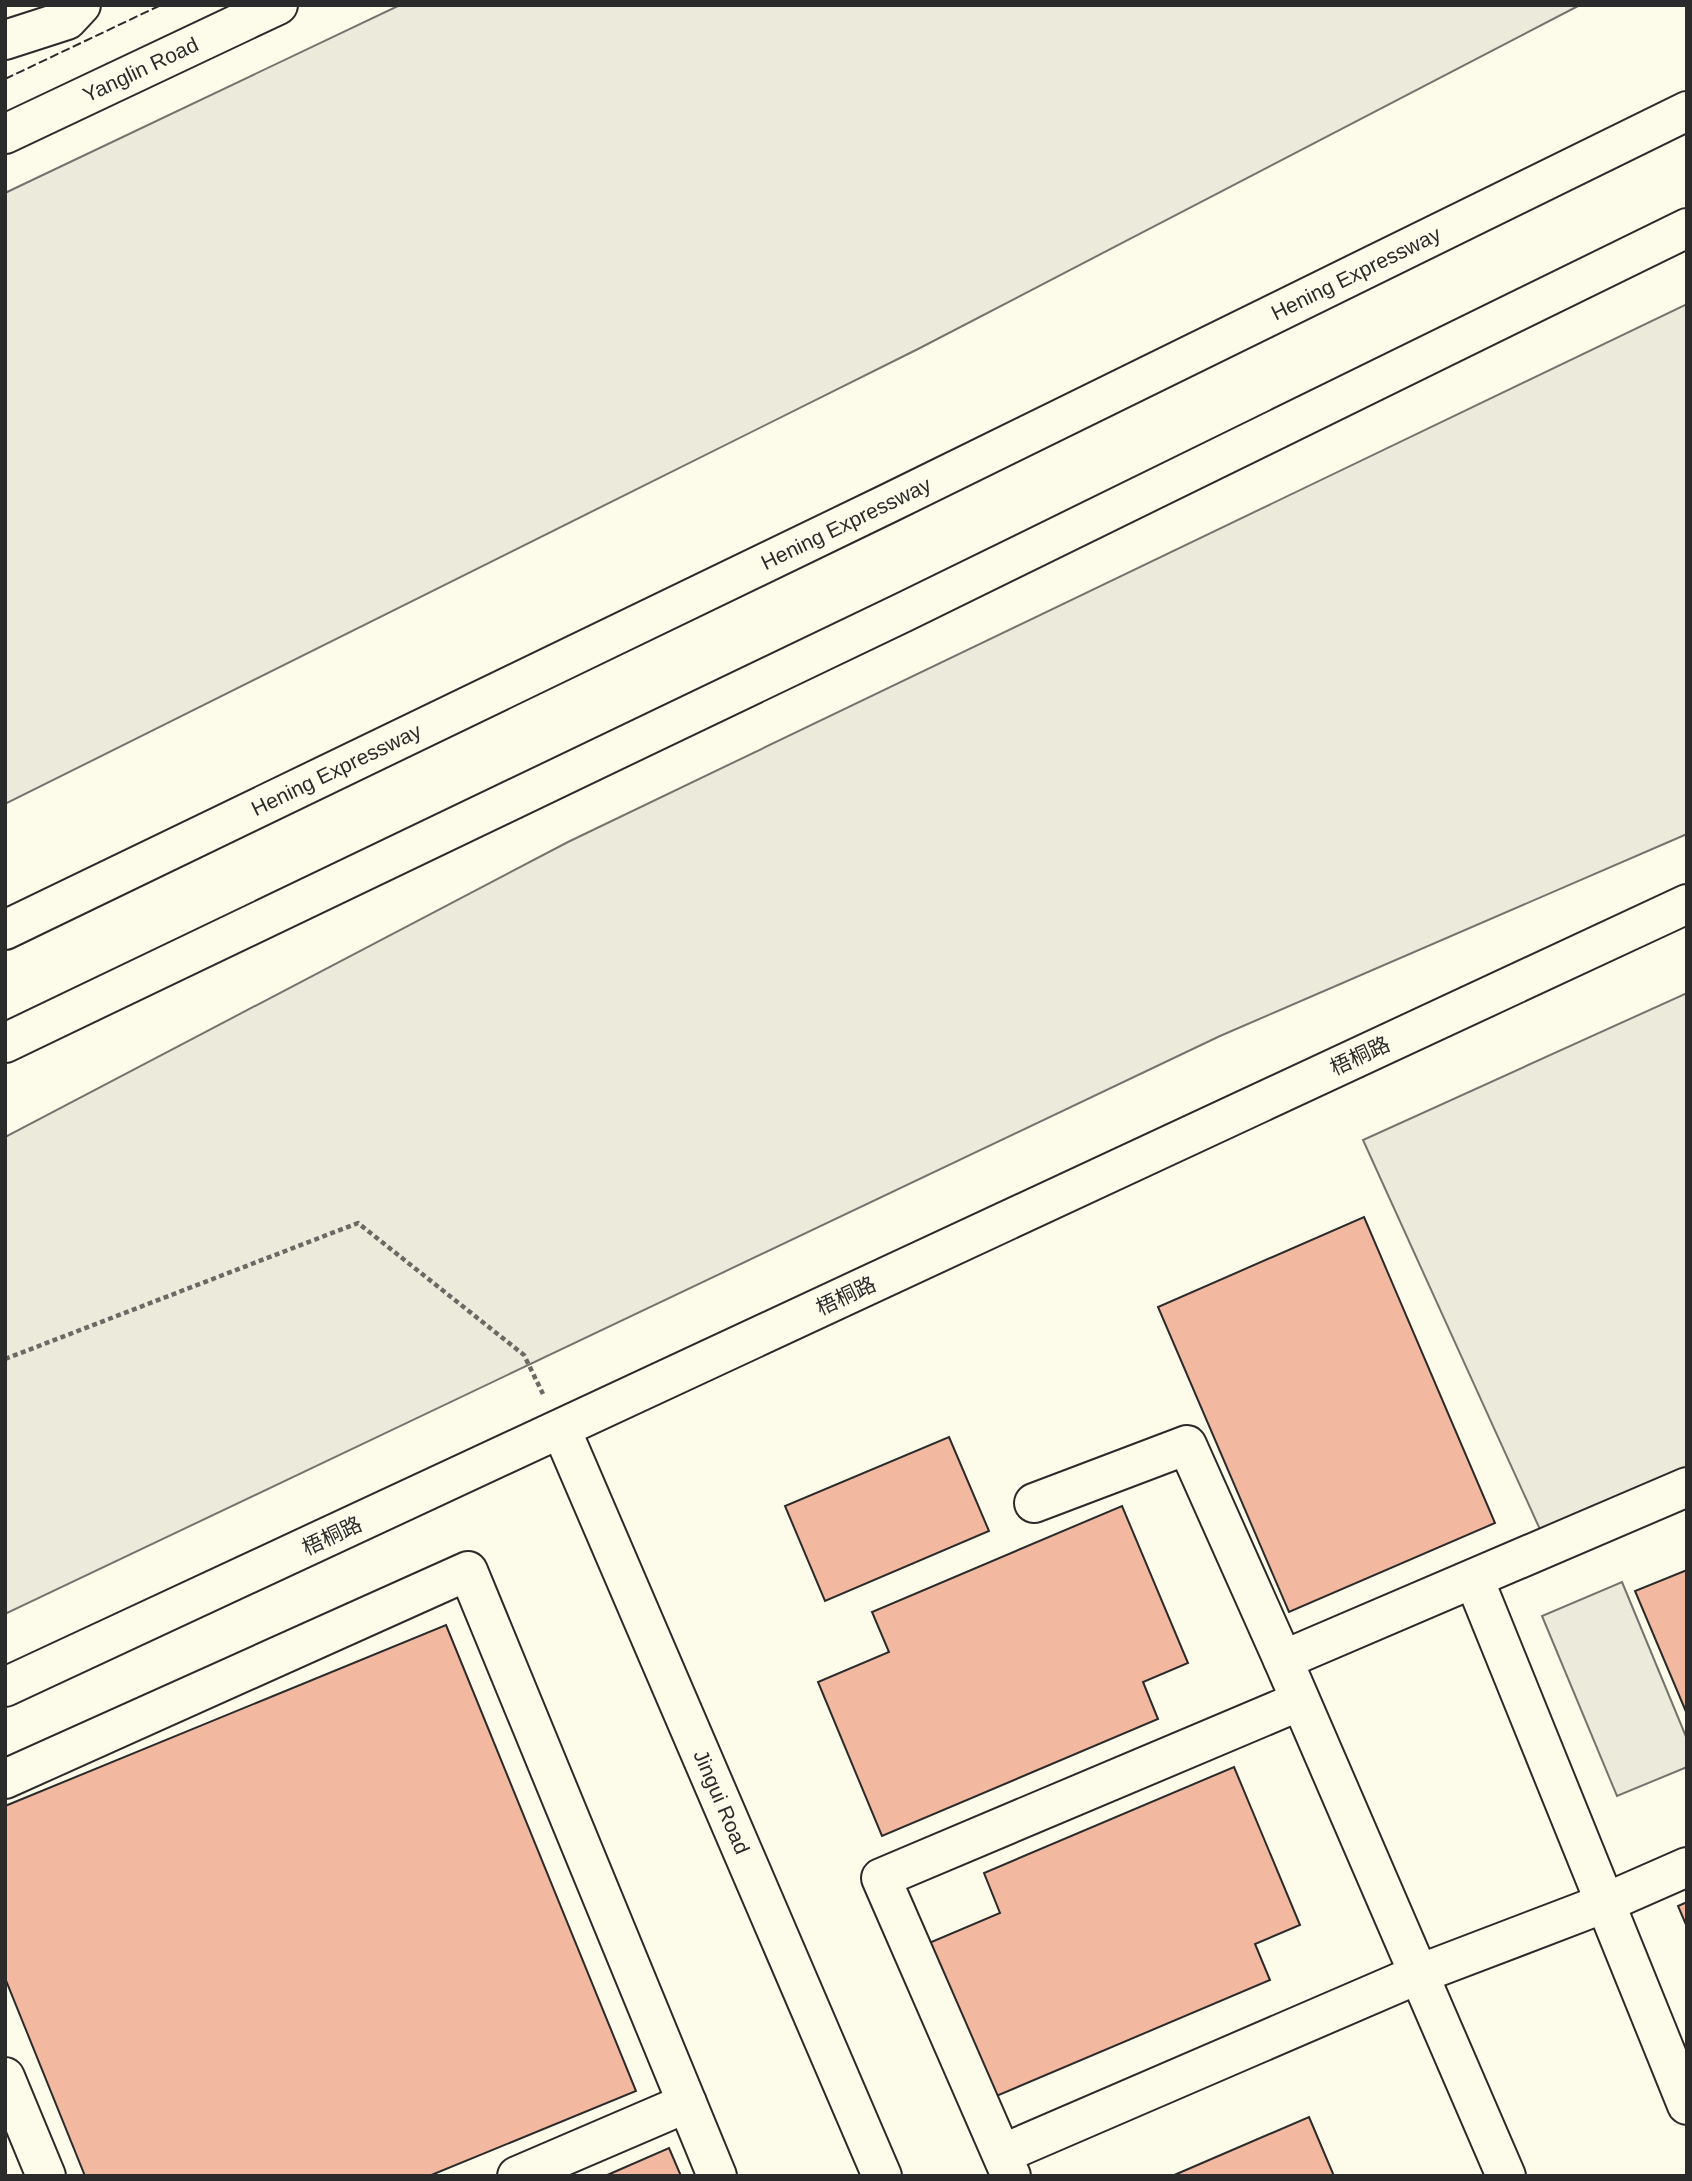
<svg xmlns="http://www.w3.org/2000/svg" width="1692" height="2181" viewBox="0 0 1692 2181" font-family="Arial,'Noto Sans SC',sans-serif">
	<rect width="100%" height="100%" fill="#fdfbea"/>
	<path fill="#ecebdb" stroke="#74746e" stroke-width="2" d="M400,5H1580L918,349L5,804V193Z
		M1687,304V834L1220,1036L5,1614V1137L568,842Z
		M1622,1582L1687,1739V1767L1617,1796L1542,1616Z"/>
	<path fill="#eceadb" stroke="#74746e" stroke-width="2" d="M1687,993V1470L1543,1536L1363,1140Z"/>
	<path fill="#f2b8a0" stroke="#2b2b2b" stroke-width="2" d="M1364,1217L1495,1523L1289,1612L1158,1307Z
		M949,1437L989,1531L825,1601L785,1506Z
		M1122,1506L1188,1663L1143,1682L1158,1719L882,1836L818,1682L889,1652L872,1612Z
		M1687,1570V1714L1635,1591Z
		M446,1625L636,2091L429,2176H85L5,1978V1806Z
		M1234,1767L1300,1925L1255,1944L1270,1980L994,2097L929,1943L1000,1913L984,1873Z
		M1687,1902V1927L1678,1906Z
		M1309,2117L1334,2176H1172Z
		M669,2148L681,2176H605Z"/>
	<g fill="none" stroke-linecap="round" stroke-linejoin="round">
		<defs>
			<g id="minor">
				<path d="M5,40L67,20L81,5"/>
				<path id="s1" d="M5,134L278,5"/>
				<path id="s2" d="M561,1429L882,2176"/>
				<path d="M1034,1503L1187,1445L1283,1660"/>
				<path d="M1474,1579L1687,2105"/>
				<path d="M5,1687L1687,904"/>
				<path d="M5,1779L468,1571L717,2176"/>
				<path d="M5,2077L46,2176"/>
				<path d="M1002,2154L1419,1974L1605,1903L1687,1867"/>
				<path d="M517,2176L687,2103"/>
				<path d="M1011,2176L881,1878L1300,1701"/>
				<path d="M1506,2176L1283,1660L1687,1487"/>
			</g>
			<g id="highway">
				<path id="s3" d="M5,930L889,503L1687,111"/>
				<path d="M5,1043L904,612L1687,228"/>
			</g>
		</defs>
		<use href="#minor" stroke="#2b2b2b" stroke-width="42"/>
		<use href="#highway" stroke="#2b2b2b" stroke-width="42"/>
		<path stroke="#6a6964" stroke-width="4.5" stroke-dasharray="5 3.5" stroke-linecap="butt" d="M5,1359L358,1223L524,1355L543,1394"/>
		<use href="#minor" stroke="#fdfbea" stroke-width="38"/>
		<use href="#highway" stroke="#fdfbea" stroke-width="38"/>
		<path stroke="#2b2b2b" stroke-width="2" stroke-dasharray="9 3.5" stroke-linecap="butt" d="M5,79L161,5"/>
	</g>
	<g text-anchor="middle" stroke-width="5" stroke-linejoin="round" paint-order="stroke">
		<g font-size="21" fill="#2b2b2b" stroke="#fdfbea">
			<text dy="7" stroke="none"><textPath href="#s1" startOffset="150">Yanglin Road</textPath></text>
			<text dy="7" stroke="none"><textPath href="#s3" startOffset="1502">Hening Expressway</textPath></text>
			<text dy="7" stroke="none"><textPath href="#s3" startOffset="934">Hening Expressway</textPath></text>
			<text dy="7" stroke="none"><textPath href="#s3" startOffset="368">Hening Expressway</textPath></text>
			<text transform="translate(1360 1056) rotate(-25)" y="7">梧桐路</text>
			<text transform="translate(846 1296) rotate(-25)" y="7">梧桐路</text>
			<text transform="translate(332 1536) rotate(-25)" y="7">梧桐路</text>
			<text dy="7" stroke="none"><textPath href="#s2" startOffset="406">Jingui Road</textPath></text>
		</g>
	</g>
	<rect width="1692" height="2181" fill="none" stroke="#2b2b2b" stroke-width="14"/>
</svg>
